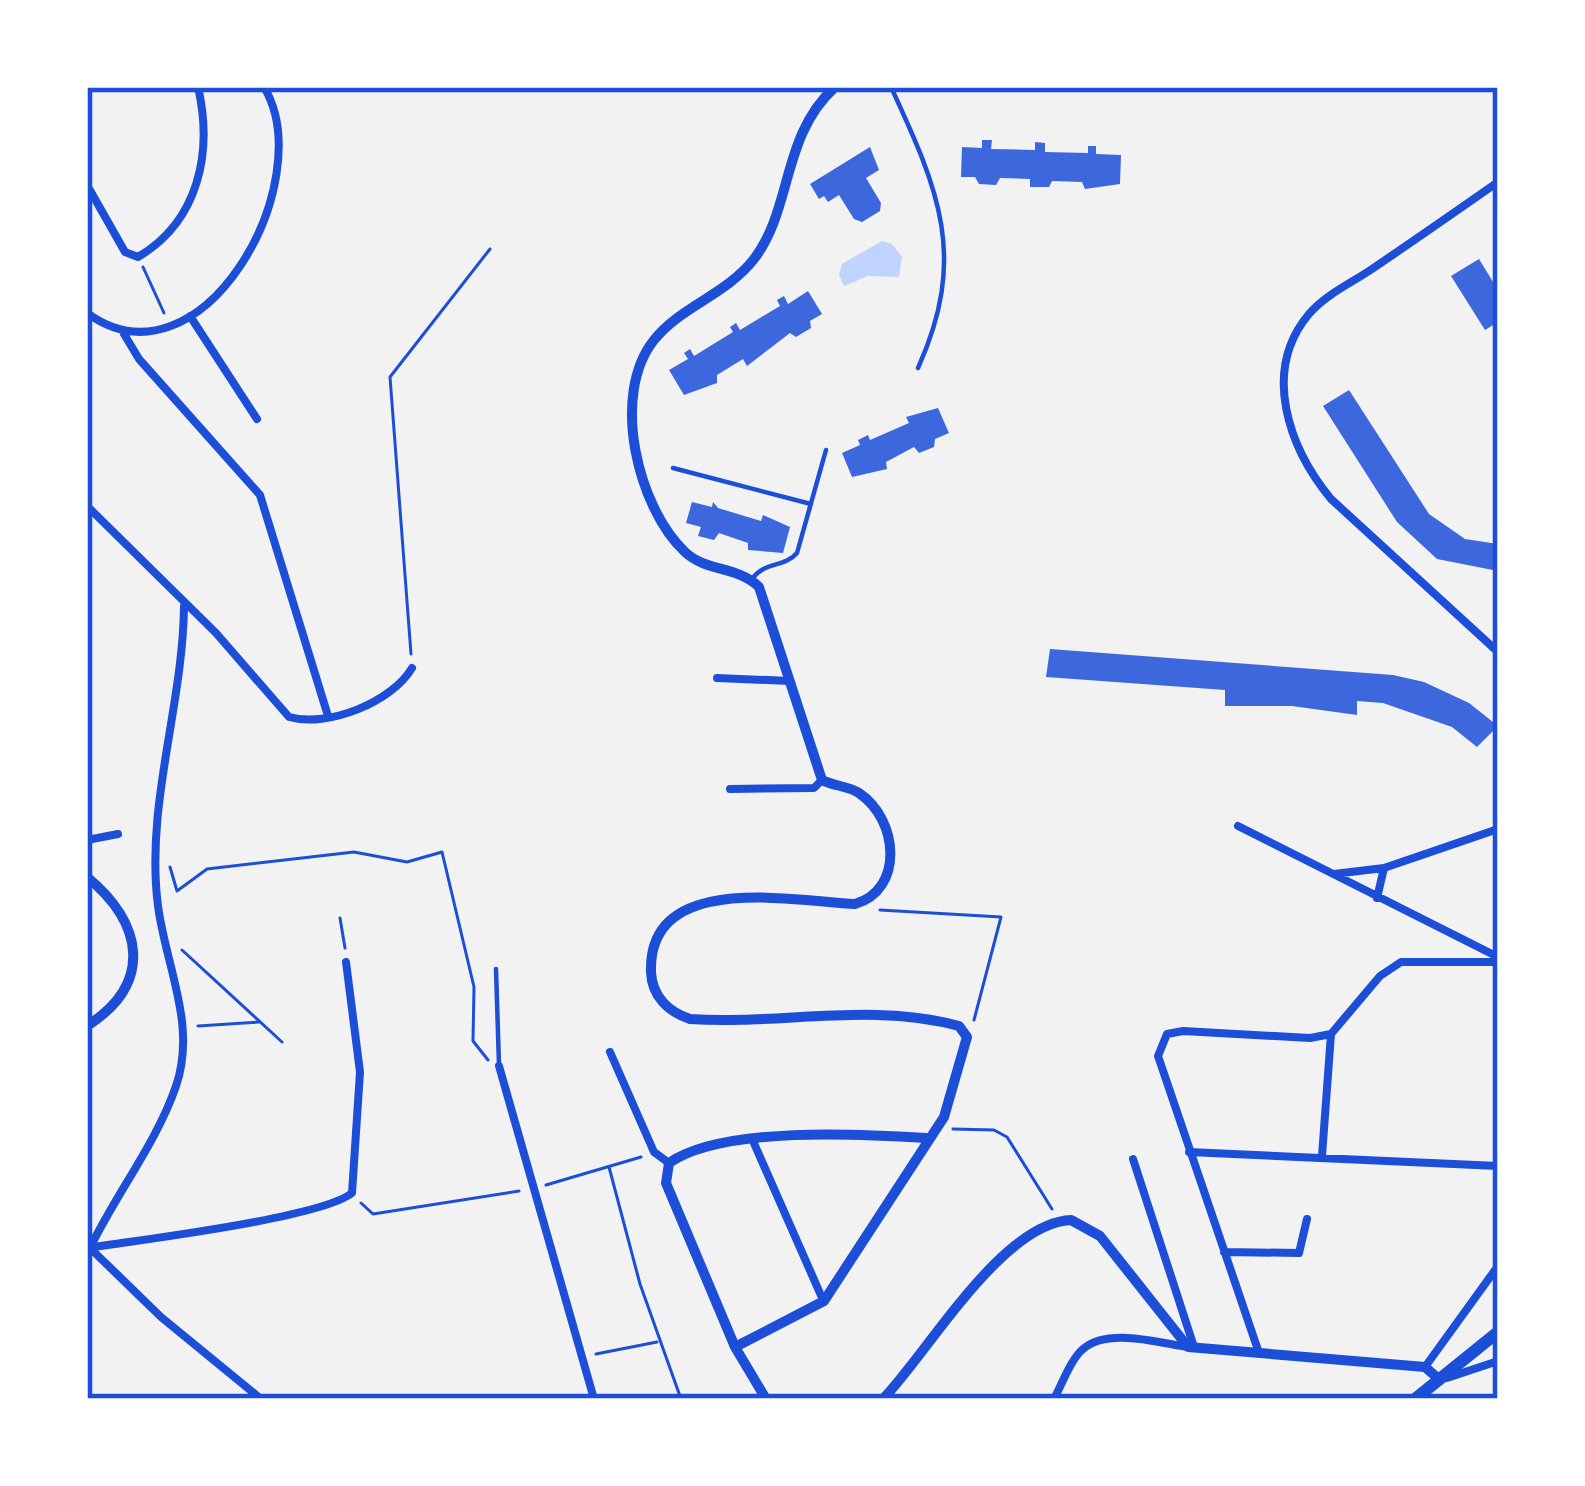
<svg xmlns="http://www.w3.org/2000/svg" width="1585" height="1486" viewBox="0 0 1585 1486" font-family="Mulish,sans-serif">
	<rect width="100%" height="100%" fill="#f2f2f2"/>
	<path fill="#bfd3fe" d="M882,241L892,244L902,257L899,277L868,276L844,286L839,275L842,264Z"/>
	<path fill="#3d67dc" d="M982,140H992L991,149L1035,150V142L1045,143V152L1088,153V146H1096V154L1121,155L1120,184L1085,189L1082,182L1052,181L1049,187H1030V179L1000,178L996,185L979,184L975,177H961L962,147L982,148Z
		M870,147L879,170L866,178L881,203L880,211L862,222L854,219L839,195L828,202L824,196L819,199L810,184Z
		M1479,259L1498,290V322L1485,330L1451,276Z
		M808,291L822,314L810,321L811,328L796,337L790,333L747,366L743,359L717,375V383L684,395L669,370L688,359L684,353L690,349L694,356L733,332L730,327L736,323L740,330L780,306L777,300L784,296L788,304Z
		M1349,390L1429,514L1465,539L1498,544V571L1437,559L1397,522L1323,406Z
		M938,408L949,433L935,439L934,447L919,453L914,447L886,462L887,469L852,477L842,453L860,445L858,440L868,435L870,440L909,423L906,417Z
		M692,502L712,507L713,502L718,508L761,521L763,515L790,527L783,553L748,550V543L719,533L714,540L698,536L701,527L686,523Z
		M1050,649L1393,675L1424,682L1469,703L1498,726L1477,747L1452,727L1383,703L1357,701V715L1292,706H1225V690L1046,677Z"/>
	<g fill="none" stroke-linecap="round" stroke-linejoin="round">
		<path stroke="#1d4ed8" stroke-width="3" d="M143,267L164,313
			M411,654L390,377L490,249
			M170,867L177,891L207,869L354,852L407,862L442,852L474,987L473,1041L488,1060
			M880,910L1001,917L974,1020
			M340,918L345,948
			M182,950L282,1042
			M198,1026L259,1022
			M953,1129L994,1130L1007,1137L1052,1209
			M609,1167L640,1284L681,1399
			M546,1185L641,1157
			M361,1203L373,1214L519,1191
			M596,1354L657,1342"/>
		<path stroke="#1d4ed8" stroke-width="4.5" d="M891,87C939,191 968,257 918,368
			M673,468L811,504
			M752,579C765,561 784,568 797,553L826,450
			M496,969L499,1065"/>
		<path stroke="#1d4ed8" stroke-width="8" d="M1498,182C1455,212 1412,242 1369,271C1349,284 1324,296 1309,314C1261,371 1289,448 1331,499L1498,652
			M87,185L125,252L138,257C199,221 213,152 198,87
			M87,313C201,396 321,182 264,87
			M190,316L257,419
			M124,334L139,359L260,495L328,716
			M87,506L216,633L289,717C328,728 392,702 412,668
			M184,606C183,706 145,806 158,906C166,967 197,1025 176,1086C157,1142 116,1194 90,1248L161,1317L261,1399
			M717,678L790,681
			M730,789L814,788L822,780
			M1238,826L1498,957
			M87,840L118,834
			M1334,874L1384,868L1498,829
			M1377,898L1384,868
			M610,1052L654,1152L669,1163
			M499,1066L594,1399
			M753,1141L823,1300
			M1189,1152L1498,1166
			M1322,1156L1331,1034L1380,976L1401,962H1498
			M1133,1159L1194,1347
			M88,1248C138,1240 321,1218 352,1193L360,1072L346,962
			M1224,1252L1299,1253L1307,1219
			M1259,1353L1158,1056L1167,1034L1183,1031L1310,1038L1331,1034
			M1425,1367L1498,1266
			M1447,1378L1498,1361
			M1054,1399C1062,1384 1071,1359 1083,1349C1108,1327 1159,1343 1188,1347"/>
		<path stroke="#1d4ed8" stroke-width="10" d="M87,877C143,923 154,983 87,1026
			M735,1347L824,1301L944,1117L967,1037L959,1026C872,1002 779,1025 690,1019C669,1012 652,997 651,972C648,871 792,901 855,904C904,890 899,820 859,793C849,786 833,786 822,780L759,587C738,566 706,572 685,552C638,508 610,395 654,340C681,306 726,295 754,259C793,208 781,136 835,87
			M766,1399L735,1347L666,1183L669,1163C722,1126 862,1134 927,1138
			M883,1399C929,1351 1002,1223 1071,1220L1100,1236L1188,1347L1425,1367L1440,1380"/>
		<path stroke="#1d4ed8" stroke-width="12" d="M1415,1399L1498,1332"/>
	</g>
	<rect width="1585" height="1486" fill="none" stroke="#ffffff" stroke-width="180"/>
	<rect x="90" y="90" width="1405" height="1306" fill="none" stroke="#1d4ed8" stroke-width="4.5"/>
</svg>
